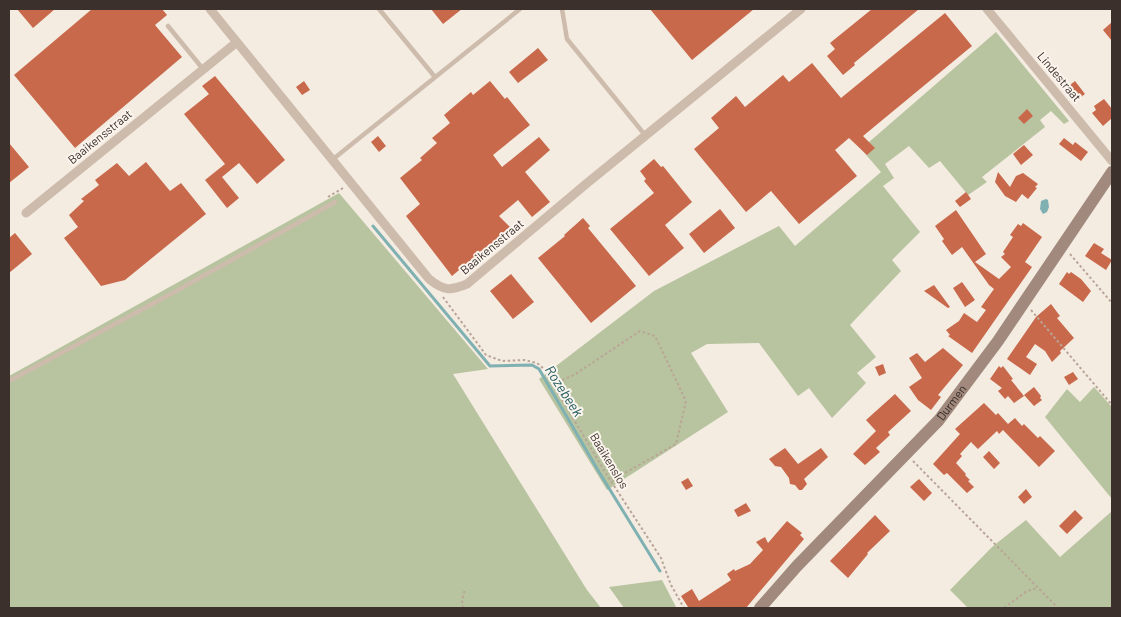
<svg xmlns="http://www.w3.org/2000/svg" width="1121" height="617" viewBox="0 0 1121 617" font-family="Barlow,sans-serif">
	<rect width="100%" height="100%" fill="#f4ebe1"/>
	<path fill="#b8c4a0" d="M996,32L1069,121L1064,124L1051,111L1040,120L1045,127L982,177L987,182L968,195L940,161L929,168L909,146L885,164L894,178L883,186L920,232L892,260L901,271L850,325L876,357L857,373L866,383L832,418L809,388L798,396L759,343L707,344L691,353L728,412L607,490L539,379L654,291L779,226L795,246L881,172L861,149Z
		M339,193L488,369L453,374L587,590L601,608H9V376Z
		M1094,387L1112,407V499L1045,417L1067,389L1080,402Z
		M1112,511V608H968L950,590L992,547L1026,520L1060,557Z
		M662,580L676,607L674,608H624L609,587Z"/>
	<path fill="#7fb0b2" d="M1046,199L1048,200L1049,207L1047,212L1043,214L1040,209L1041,201Z"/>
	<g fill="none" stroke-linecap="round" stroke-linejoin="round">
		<path stroke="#7fb0b2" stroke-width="3" d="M373,226L490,366L532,365L539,369L599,472L660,571"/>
	</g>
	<path fill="#c8694b" d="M17,9H55L33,28Z
		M92,9H162L167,15L155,25L182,57L75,148L14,75Z
		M431,9H462L443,24Z
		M650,9H754L692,60Z
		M872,9H919L854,63L855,65L843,75L827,56L835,49L830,43Z
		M945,13L972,46L863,136L875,148L867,155L849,138L835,150L857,176L799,224L771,191L746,212L694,149L719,128L711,118L736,96L745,107L783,75L789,82L812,63L841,98Z
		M1112,22V41L1103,30Z
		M538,48L548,60L518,83L509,72Z
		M215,76L285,160L257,184L239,163L222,177L239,198L227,208L205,180L225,164L184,114L209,94L202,86Z
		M304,81L310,90L302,95L296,87Z
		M490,81L505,99L507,97L530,125L493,155L502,167L539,137L550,150L525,172L550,202L532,217L518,200L499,216L510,227L506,230L510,235L475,264L471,260L452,276L406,216L420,204L400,178L422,160L420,158L437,143L432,138L450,123L444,115L471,92L473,95Z
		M1075,81L1085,94L1078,99L1077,98L1074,100L1065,89Z
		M1104,99L1112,109V118L1103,126L1092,113L1096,110L1094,106Z
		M1027,109L1033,116L1024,124L1018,118Z
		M378,136L386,146L379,152L371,142Z
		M1064,138L1073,145L1075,142L1088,152L1081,161L1059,144Z
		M9,143L29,167L9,183Z
		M1024,145L1033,155L1021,165L1013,154Z
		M654,159L661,167L663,166L692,202L665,225L684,248L649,276L610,229L654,193L644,181L646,179L640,171Z
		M146,162L170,191L181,183L206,214L125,280L101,286L64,238L78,227L69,215L84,201L81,199L99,185L95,180L117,163L129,176Z
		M998,172L1010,187L1016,176L1023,173L1038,184L1035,187L1037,188L1028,199L1022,194L1016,202L1005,196L995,182Z
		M966,192L971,199L960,207L955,201Z
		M720,209L735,228L704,253L689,234Z
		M956,210L986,254L975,262L999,279L1011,267L1001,257L1005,254L1003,252L1013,237L1010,235L1018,224L1021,226L1023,223L1042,237L1025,262L1032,267L972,353L948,336L950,335L946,330L959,321L964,313L977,322L986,310L981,307L994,289L989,285L962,247L952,255L942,241L944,239L935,226Z
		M583,218L590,226L588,228L636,286L591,323L538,258L565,236L564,235Z
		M15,233L32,254L9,273V238Z
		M1094,243L1104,249L1101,253L1112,260L1106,270L1085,256Z
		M1067,272L1069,274L1071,272L1081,279L1091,291L1083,302L1059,284Z
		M511,274L534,302L513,319L490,291Z
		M962,282L975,300L965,307L953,288Z
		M934,285L950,307L948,308L924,291Z
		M1051,304L1060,316L1057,318L1074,338L1060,351L1061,353L1052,362L1045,351L1035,344L1026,357L1037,364L1030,375L1007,359L1036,317Z
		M943,348L963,365L938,395L941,397L931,410L918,400L909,387L922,378L909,358L917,353L925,362Z
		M883,364L886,373L879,376L875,367Z
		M999,366L1001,368L1003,366L1013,379L1011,380L1024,396L1014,403L1008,396L1005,399L998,391L1002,388L990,379Z
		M1073,372L1078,379L1069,385L1064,377Z
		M1034,387L1041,396L1040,398L1042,400L1034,406L1024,395Z
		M895,394L911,411L888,432L890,435L876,448L880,452L865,465L853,454L876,431L866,420Z
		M984,403L996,415L998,413L1008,424L1015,418L1022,426L1024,424L1038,438L1040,436L1055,451L1039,467L1003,430L999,434L997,431L978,449L971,442L960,454L962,456L956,463L966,474L965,475L970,480L968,481L974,487L967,493L947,473L944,475L933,464L960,434L955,429Z
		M785,448L798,464L821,448L828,457L804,479L807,484L802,490H799L795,485L790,484L789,478L781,467L775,466L769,459Z
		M989,451L1000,463L994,469L983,457Z
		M688,478L693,486L686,490L681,482Z
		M919,479L932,493L924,501L910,487Z
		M1026,489L1032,497L1024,504L1018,497Z
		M746,503L751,511L738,517L734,510Z
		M1075,510L1083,518L1067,534L1059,526Z
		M875,515L890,531L867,553L868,554L848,578L830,561Z
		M787,521L802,533L800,535L804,539L746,608H686L688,607L681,596L692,589L699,601L731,580L727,574L734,569L735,571L750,564L763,550L756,542L765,537L768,543Z"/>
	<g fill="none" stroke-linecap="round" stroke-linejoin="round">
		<path stroke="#b9a596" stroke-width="2" stroke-dasharray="2.5 2.5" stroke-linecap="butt" d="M328,197L343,188
			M1070,254L1112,303
			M443,297L486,355L502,361L524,360L537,363L544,369L605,472L661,558L671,585L684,608
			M1031,310L1112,405
			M553,384L574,375L640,331L655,336L686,401L676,444L611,481
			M913,461L1058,608
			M463,608L462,600L465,589
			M1004,608L1027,591L1038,588"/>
		<path stroke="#cdbbac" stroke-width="4.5" d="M379,9L435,77
			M562,9L567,39L645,135
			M168,26L203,69
			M332,160L520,9
			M9,381L178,290L335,202"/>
		<path stroke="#cdbbac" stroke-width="9" d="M210,9L429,279C444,291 450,291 467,284L586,184L801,9
			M987,9L1112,161
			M26,213L237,42"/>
		<path stroke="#a18a7d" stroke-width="12" id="s1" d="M760,608L797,566L939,420L998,341L1112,172"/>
	</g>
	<g text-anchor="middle" stroke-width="4" stroke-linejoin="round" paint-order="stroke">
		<g font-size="12" fill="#3b302b" stroke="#fbf5ee">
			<text transform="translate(1059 77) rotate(50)" y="4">Lindestraat</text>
			<text transform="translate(100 137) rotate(-39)" y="4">Baaikensstraat</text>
			<text transform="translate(492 247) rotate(-40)" y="4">Baaikensstraat</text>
			<text dy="4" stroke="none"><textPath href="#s1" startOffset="281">Durmen</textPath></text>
			<text transform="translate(609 461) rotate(59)" y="4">Baaikenslos</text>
		</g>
		<g font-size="14" font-style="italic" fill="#1f5a5e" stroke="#fbf5ee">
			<text transform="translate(564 391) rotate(57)" y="5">Rozebeek</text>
		</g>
	</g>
	<rect width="1121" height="617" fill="none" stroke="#3b302b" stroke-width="20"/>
</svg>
